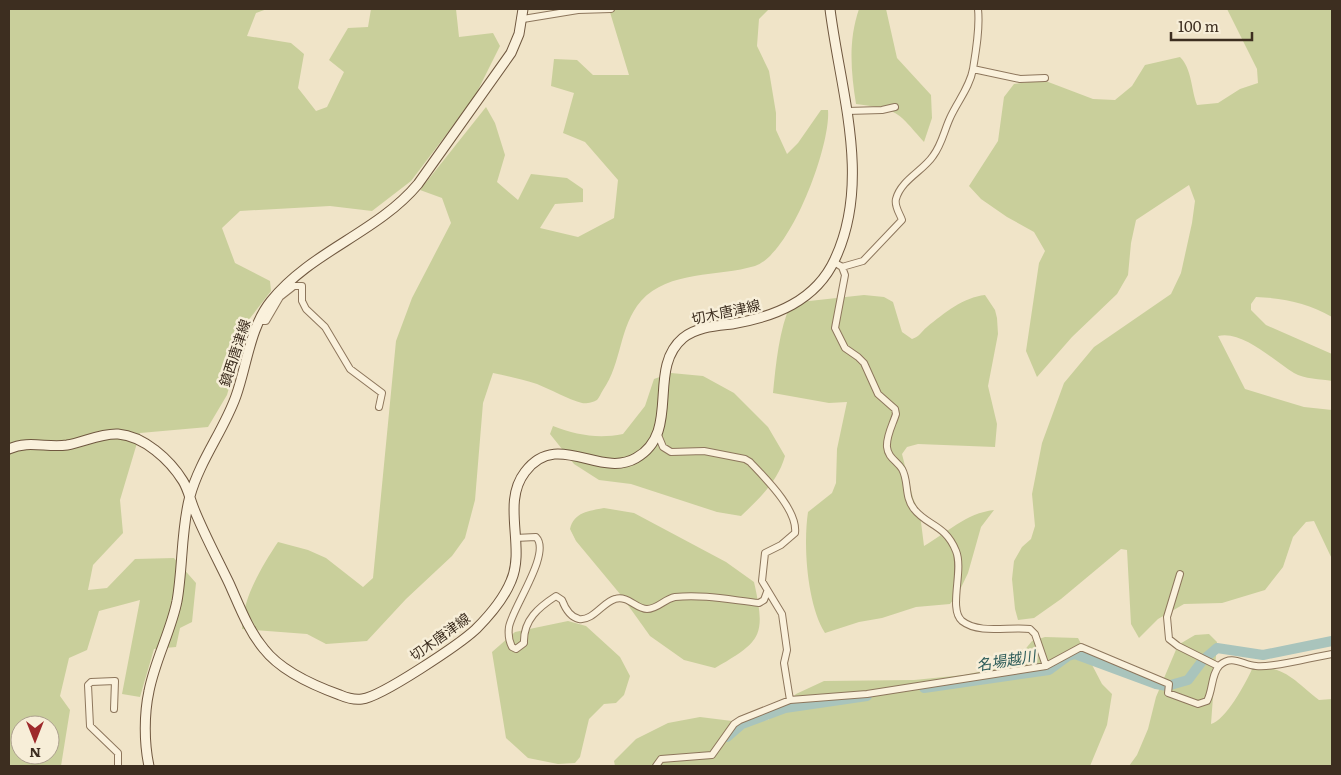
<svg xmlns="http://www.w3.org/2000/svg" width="1341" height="775" viewBox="0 0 1341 775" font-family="Literata,'Noto Sans JP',serif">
	<rect width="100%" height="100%" fill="#f0e4c8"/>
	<path fill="#c9cf9b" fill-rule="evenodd" d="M9,9H267L256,13L247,36L291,43L304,54L298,88L316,111L327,107L344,72L329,60L348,28L368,27L371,9H456L459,37L493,33L500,46L474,98L411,181L372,211L330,206L240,211L222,228L235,263L270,281L271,291L247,322L227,395L208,427L140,433L120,500L123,533L93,565L88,590L107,588L135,559L174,558L196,583L192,622L180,628L176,647L154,649L140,697L122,694L140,600L99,611L87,650L69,658L60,696L70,710L61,766H9ZM20,725H50V755H20Z
		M609,9H769L759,19L757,46L769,71L776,113V130L787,154L798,143L821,110H828C831,145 791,254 755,266C718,277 669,270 641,301C619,326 622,363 603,390C601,393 599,398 597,400C594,402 586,404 582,403C567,399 552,390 537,384C522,379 507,376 493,373L483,403L475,500L465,538L452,556L406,599L367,641L326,644L307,634L242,629C242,599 262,566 278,542L308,550L326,558L363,587L373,578L396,341L412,298L451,223L442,198L420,190L486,107L495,123L505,155L497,182L518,200L531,174L567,178L583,189V202L555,204L540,228L578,237L614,218L618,180L585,142L563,133L574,93L551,86L554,59L577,60L593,75H629Z
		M859,9H886L897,58L931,95L932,118L924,142C896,110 899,110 856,104C851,72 848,41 859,9Z
		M1227,9H1332V317C1308,303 1284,298 1256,297L1251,304V310L1266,325L1332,354V381C1321,379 1304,379 1294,373C1274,361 1243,330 1218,336L1245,389L1304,407L1332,410V559L1314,521L1306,522L1293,537L1283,567L1265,590L1222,603L1184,604L1158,619L1139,638L1131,624L1127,550L1121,549L1061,599L1034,618L1018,620L1015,609L1012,579L1014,561L1022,547L1031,539L1035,526L1032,494L1042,443L1064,383L1094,347L1171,294L1181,273L1192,223L1195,201L1189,185L1136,220L1131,243L1128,275L1117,294L1072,337L1037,377L1026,351L1039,263L1045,251L1034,232L1007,217L981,199L969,186L998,141L1004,97L1014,84L1043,80L1093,99L1115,100L1132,86L1145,65L1180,57C1192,69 1191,89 1197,105L1218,103L1240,89L1258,83L1257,69Z
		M864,295L884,297L893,302L902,332L912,339C919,337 921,332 927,327C944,313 964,297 985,295L995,310L997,318L998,334L988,386L997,424L995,447L918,444L907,447L902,454L913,498L920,514L924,546C947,533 966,513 994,510L981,527L968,573L958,594L950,604L916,607L882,618L859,622L825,633C807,604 803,545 808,512L832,493L836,483L837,449L847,402L829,403L773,393C776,363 779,330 791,303Z
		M671,373L703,376L734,393L768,427L785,456C778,481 759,499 741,516L717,512L631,484L599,480L574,464L550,434L553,426C576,435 598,439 623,434L645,406L654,379Z
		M604,508L634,513L726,562L754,582C766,636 762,641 715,668L684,660L650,636L620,594L576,541L570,529C574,512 589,511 604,508Z
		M568,621L586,626L620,657L630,676L624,695L616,703L604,704L589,719L580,757L575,763L558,764L528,758L506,738L492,652L515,632Z
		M1209,634L1217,642L1211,724C1225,721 1246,683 1252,669C1282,662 1297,683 1319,700L1332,699V766H1129L1137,755L1148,729L1156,697L1178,645L1195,635Z
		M1045,637L1078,638L1102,684L1112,694L1107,725L1090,766H615L614,761L636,739L668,723L700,717L740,722L768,720L796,694L824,681L914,680L964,675L992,669L1014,663L1032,641Z"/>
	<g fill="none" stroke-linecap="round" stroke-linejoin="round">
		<path stroke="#a9c4bc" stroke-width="10" d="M924,688L1049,670L1068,656L1075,654L1156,684L1167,686L1188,680L1203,660L1217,648L1263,655L1332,641
			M727,737L742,724L785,708L867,696"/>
		<defs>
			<path id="minor" d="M523,19L578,10L611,9
				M973,69L1020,79L1045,78
				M847,111L882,110L895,107
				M834,262L842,267L845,275L835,328L845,348L858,357L864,363L878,394L895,409L896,414C893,424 886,436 887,447C888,458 897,461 902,469C909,481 904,497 914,509C927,526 945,524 956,551C964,570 948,609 962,621C980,635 1010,626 1030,629L1035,634L1046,666
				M842,267L863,261L902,220C900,214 894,206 896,199C901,180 923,171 933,156C942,144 944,131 950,118C957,102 970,87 973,69C976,51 980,28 978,9
				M259,321H266L280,297L294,286H302V301L306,309L325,327L350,369L382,393L379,407
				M658,435L663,447L671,452L704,451L745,459L750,462C765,478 798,510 795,533L781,545L765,553L762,581L782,614L787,650L784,663L790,700
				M515,538L536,537C552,553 512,608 509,627C508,634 509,641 512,647L516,649L524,643C523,620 539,607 556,596L562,600C565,608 570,617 579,619C593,621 603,602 615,599C628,595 636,609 647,609C658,609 664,599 675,597C703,594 731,600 759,603L764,600L767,592
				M1180,574L1167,617L1169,639L1178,646L1218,666
				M114,709L115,681L91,682L88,685L90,726L118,753V766
				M656,766L661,759L712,755L734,724L740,720L790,700L867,694L1046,666L1081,647L1169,684L1168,693L1198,704L1207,701C1213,690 1211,674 1220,665C1232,654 1243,665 1256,666C1275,668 1312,657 1332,654"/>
			<path id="secondary" d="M9,449C28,440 47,448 67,445C84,442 101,433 118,434C144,436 170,460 183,481C188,489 190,499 194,509C204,534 217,558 229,583C239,605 248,630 264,649C281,671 315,686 340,695C347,698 355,700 362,699C381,697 460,644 476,629C489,616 504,598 511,581C526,547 501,503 525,472C557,429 600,479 636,458C682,432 646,369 683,338C697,327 715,326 732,324C774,317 816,301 835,259C872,180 840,90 830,9
				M149,766C144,743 144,714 149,691C155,660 171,631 177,601C183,567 181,528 190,496C200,460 224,430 236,396C247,365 250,327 271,301C311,251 377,233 418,184L511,53L519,34L523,9"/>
		</defs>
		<use href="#minor" stroke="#8d765c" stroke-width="8"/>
		<use href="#secondary" stroke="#6f573f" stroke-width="11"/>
		<use href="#minor" stroke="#faf1dc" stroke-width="6"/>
		<use href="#secondary" stroke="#faf1dc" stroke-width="9"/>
	</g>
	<g text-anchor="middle" stroke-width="5" stroke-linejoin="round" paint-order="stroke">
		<g font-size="14" fill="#3d2e20" stroke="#f7eed8">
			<text transform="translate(726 312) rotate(-12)" y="5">切木唐津線</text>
			<text transform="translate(235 353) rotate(-72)" y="5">鎮西唐津線</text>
			<text transform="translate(440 637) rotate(-36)" y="5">切木唐津線</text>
		</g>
		<g font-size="15" font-style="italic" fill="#2f5d5a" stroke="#f7eed8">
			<text transform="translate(1006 661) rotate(-9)" y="5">名場越川</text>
		</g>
	</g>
	<rect width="1341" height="775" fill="none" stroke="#3d2e20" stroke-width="20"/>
	<g transform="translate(35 740) rotate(180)"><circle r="24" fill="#f7eed8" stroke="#ada18e"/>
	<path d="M0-4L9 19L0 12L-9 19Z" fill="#9e2a2b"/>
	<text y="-8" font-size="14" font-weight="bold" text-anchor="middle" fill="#3d2e20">N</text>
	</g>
	<path d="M1171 32v8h81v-8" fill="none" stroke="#3d2e20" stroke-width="2.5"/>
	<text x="1178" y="32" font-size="15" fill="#3d2e20" stroke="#f7eed8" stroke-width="4" paint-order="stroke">100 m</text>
</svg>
